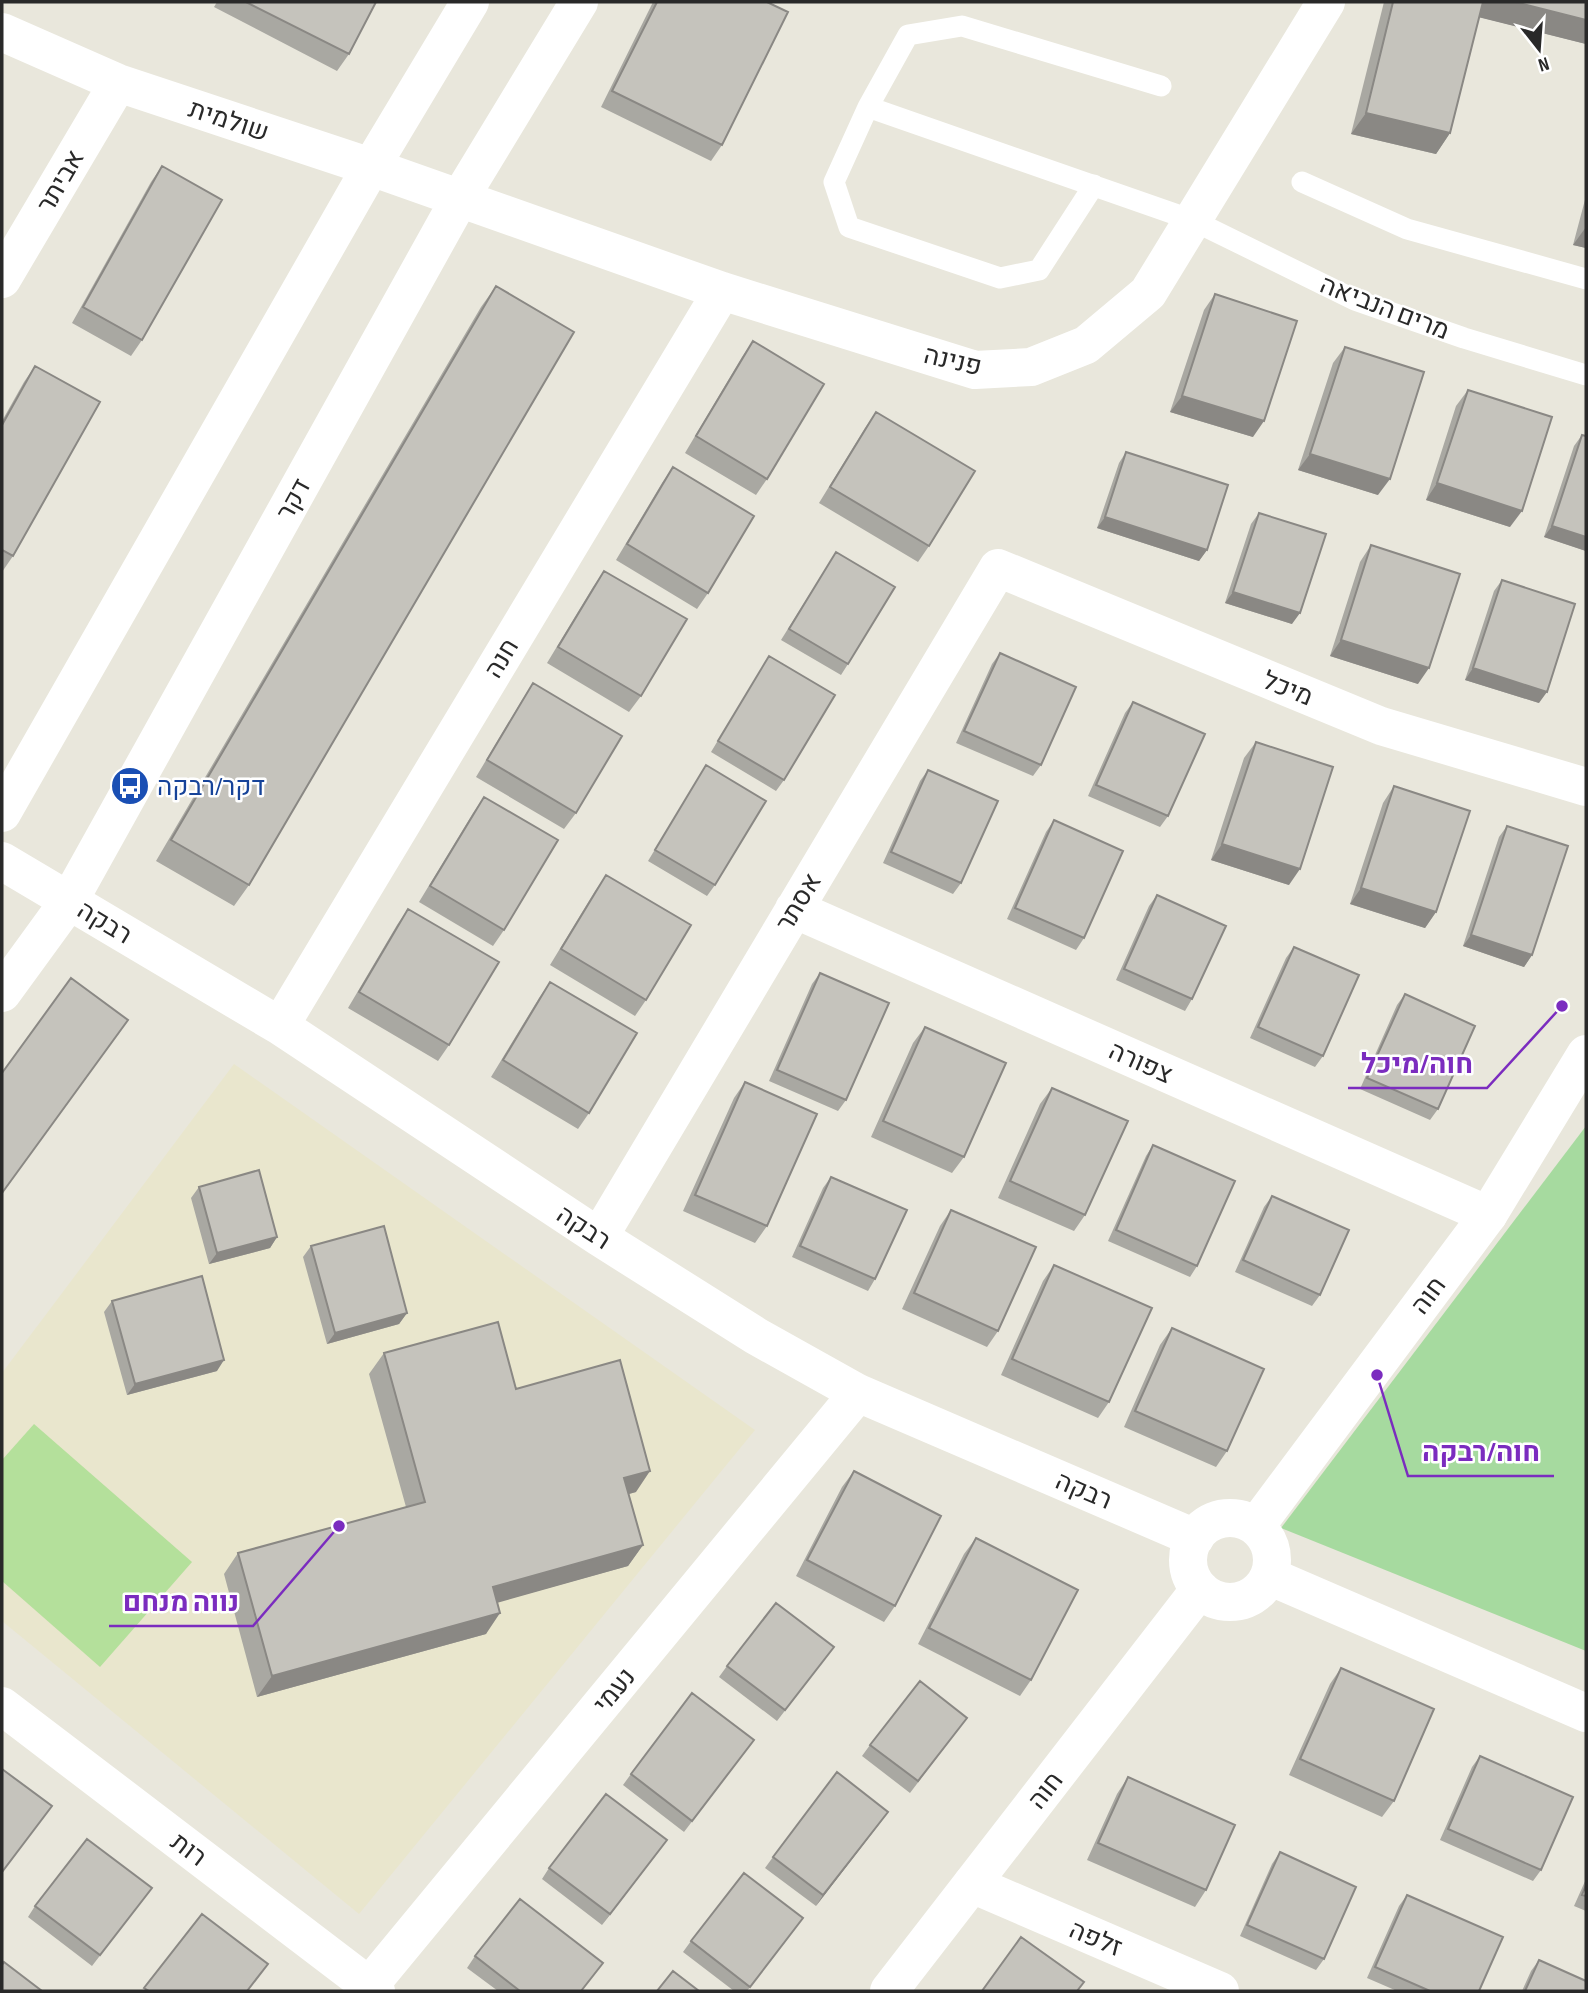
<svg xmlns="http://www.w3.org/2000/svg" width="1588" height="1993" viewBox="0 0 1588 1993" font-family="'Sofia Sans Condensed',Heebo,sans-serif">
	<rect width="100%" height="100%" fill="#e9e7dc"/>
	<path fill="#e9e6cd" d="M234,1064L755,1430L359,1914L2,1621V1373Z"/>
	<path fill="#a6da9f" d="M1586,1126V1651L1281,1528Z"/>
	<path fill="#b4e09b" d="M34,1424L192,1562L100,1667L2,1581V1460Z"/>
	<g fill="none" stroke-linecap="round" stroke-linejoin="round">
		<path stroke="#fff" stroke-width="21" d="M868,107L1192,220L1355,300L1464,338L1586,375
			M1302,182L1407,229L1586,279
			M1094,185L1039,270L1000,278L849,227L834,182L868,107L908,35L962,26L1161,86"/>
		<path stroke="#fff" stroke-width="38" d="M2,32L118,83L371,167L722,291L975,370L1031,367L1086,345L1148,293L1326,2
			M2,279L118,83
			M2,813L371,167L470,2
			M2,861L280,1026L599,1237L756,1336L858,1393L1195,1538
			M794,909L1488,1215
			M2,993L69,901L460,198L579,2
			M280,1026L722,291
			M599,1237L998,568L1381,726L1586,787
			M2,1706L376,1991
			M972,1884L1220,1991
			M369,1986L858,1393"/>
		<path stroke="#fff" stroke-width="38" d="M1188 1560a42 42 0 1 1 84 0a42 42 0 1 1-84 0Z
			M1256,1526L1488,1215L1586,1054
			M1269,1576L1586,1713
			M889,1991L1200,1589"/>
	</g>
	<path fill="#a9a8a2" d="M217,2H376L349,54L337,71L214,7Z
		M653,2H767L722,145L711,161L601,107Z
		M1384,2H1586V44L1479,17L1450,133L1436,154L1351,134Z
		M162,166L142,340L131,356L72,323L151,182Z
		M1586,196V248L1573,245Z
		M496,286L249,885L234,906L156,861L481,307Z
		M1215,294L1253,437L1170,412L1204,310Z
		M753,341L767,479L756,495L685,453L742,357Z
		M1345,347L1378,495L1298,470L1333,363Z
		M35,366L13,556L2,572V421L24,382Z
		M1468,390L1510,527L1426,500L1456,406Z
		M876,412L929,546L918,562L819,503L865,428Z
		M1582,435L1586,436V551L1544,537L1574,446Z
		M1126,452L1207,550L1199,561L1097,528L1119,463Z
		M673,467L708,593L697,609L616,560L662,483Z
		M1259,513L1292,624L1225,603L1251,524Z
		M1371,545L1418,684L1330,656L1360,562Z
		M836,552L848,664L841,675L781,640Z
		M604,571L641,696L629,712L547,663L593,587Z
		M1502,580L1539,703L1465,680L1494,591Z
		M1000,653L1041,765L1033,776L956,743L992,664Z
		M769,656L784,780L776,791L711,752Z
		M533,683L576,813L564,829L476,777L522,700Z
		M1133,702L1168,816L1160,827L1088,796L1125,713Z
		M1256,742L1289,885L1211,860L1244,758Z
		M706,765L715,885L707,896L648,861Z
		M928,770L961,883L953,894L883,863L920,781Z
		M1394,786L1436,912L1425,928L1350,904L1383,803Z
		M484,797L504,930L493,946L419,902L473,813Z
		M1054,820L1084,938L1076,950L1007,919L1046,832Z
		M1507,826L1532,955L1524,967L1463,946L1499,837Z
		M606,875L646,1000L635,1016L550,965L595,891Z
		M1157,895L1192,999L1185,1011L1116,980L1149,906Z
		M408,909L449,1045L438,1061L348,1008L397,925Z
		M1294,947L1323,1056L1315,1067L1250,1038L1286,958Z
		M820,973L846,1100L838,1111L769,1081L812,984Z
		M550,982L589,1113L578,1129L491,1077L539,998Z
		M1405,994L1438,1109L1430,1120L1360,1089L1397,1005Z
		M925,1027L964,1157L952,1173L871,1137L913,1043Z
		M745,1082L767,1226L755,1243L683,1211L734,1098Z
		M1052,1088L1085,1215L1074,1231L998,1198L1040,1104Z
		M1153,1145L1197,1266L1190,1277L1108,1241L1146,1156Z
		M831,1177L875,1279L868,1291L792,1257L823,1188Z
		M199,1187L277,1237L270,1248L209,1264L191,1198Z
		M1272,1196L1320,1295L1312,1306L1235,1272L1264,1207Z
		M951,1210L998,1331L987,1347L902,1309L940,1226Z
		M311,1246L407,1313L399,1324L327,1344L303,1257Z
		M1054,1265L1109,1402L1098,1418L1001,1375L1043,1281Z
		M112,1301L217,1371L127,1395L104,1312Z
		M1172,1328L1227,1451L1216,1467L1124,1427L1160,1345Z
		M384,1353L516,1389L636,1492L629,1494L643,1545L628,1566L497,1602L486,1634L257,1697L224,1574L238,1553L406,1507L369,1374Z
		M854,1471L895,1606L884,1622L796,1576L842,1487Z
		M976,1538L1031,1680L1020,1696L918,1644L964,1554Z
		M834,1647L777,1721L719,1677L727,1666Z
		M1341,1668L1394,1801L1382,1817L1289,1775L1330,1684Z
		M967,1718L910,1793L862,1756L870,1745Z
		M754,1740L684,1832L623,1785L631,1774Z
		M1480,1756L1541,1870L1533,1881L1440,1840L1472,1767Z
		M1128,1777L1206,1890L1195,1907L1087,1860L1117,1794Z
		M888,1812L816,1906L765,1868L773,1857Z
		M667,1840L602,1925L542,1879L549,1868Z
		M1280,1852L1324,1959L1316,1970L1240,1936L1272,1864Z
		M1586,1879V1911L1574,1906Z
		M152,1888L92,1966L28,1917L35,1906Z
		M1407,1895L1479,1991H1397L1367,1978L1399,1906Z
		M795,1929L747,1991H734L683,1952L691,1941Z
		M475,1956L582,1991H498L467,1968Z
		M1539,1960L1586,1991H1522L1531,1971Z"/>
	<path fill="#8a8884" d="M1480,2H1515L1586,20V44L1470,15Z
		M1366,113L1450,133L1436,154L1351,134Z
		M1586,227V248L1573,245Z
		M1182,396L1264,421L1253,437L1170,412Z
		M1310,454L1390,479L1378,495L1298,470Z
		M1437,483L1522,511L1510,527L1426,500Z
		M1105,517L1207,550L1199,561L1097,528Z
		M1552,526L1586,537V551L1544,537Z
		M1233,592L1300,613L1292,624L1225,603Z
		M1341,640L1429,668L1418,684L1330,656Z
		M1473,668L1547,692L1539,703L1465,680Z
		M1222,844L1300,869L1289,885L1211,860Z
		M1361,888L1436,912L1425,928L1350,904Z
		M1471,935L1532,955L1524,967L1463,946Z
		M277,1237L270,1248L209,1264L217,1253Z
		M407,1313L399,1324L327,1344L335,1333Z
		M224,1360L217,1371L127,1395L135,1384Z
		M650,1471L636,1492L610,1499L624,1478Z
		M643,1545L628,1566L479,1608L493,1587Z
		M500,1613L486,1634L257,1697L272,1676Z
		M888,1812L880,1823L816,1906L823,1895Z
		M667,1840L659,1851L602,1925L610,1914Z"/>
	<path fill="#c5c3bc" stroke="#8a8884" stroke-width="2" d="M246,2H376L349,54Z
		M657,2H767L788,12L722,145L612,91Z
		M1393,2H1483L1450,133L1366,113Z
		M1515,2H1586V20Z
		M162,166L222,200L142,340L83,307Z
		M496,286L574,332L249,885L171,840Z
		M1215,294L1297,321L1264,421L1182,396Z
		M753,341L824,384L767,479L696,436Z
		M1345,347L1424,372L1390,479L1310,454Z
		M35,366L100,402L13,556L2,550V425Z
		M1468,390L1552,417L1522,511L1437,483Z
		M876,412L975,471L929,546L830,487Z
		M1582,435L1586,436V537L1552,526Z
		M1126,452L1228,485L1207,550L1105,517Z
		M673,467L754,516L708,593L627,544Z
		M1259,513L1326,534L1300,613L1233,592Z
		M1371,545L1460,574L1429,668L1341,640Z
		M836,552L895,587L848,664L789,629Z
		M604,571L687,619L641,696L558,647Z
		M1502,580L1575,604L1547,692L1473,668Z
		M1000,653L1076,687L1041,765L964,731Z
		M769,656L835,695L784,780L718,741Z
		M533,683L622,736L576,813L487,760Z
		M1133,702L1205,734L1168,816L1096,785Z
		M1256,742L1333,767L1300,869L1222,844Z
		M706,765L766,801L715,885L655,850Z
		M928,770L998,801L961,883L891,852Z
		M1394,786L1470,811L1436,912L1361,888Z
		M484,797L558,840L504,930L430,886Z
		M1054,820L1123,851L1084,938L1015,908Z
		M1507,826L1568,846L1532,955L1471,935Z
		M606,875L691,925L646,1000L561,949Z
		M1157,895L1226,926L1192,999L1124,969Z
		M408,909L499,962L449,1045L359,992Z
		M1294,947L1359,975L1323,1056L1258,1027Z
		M820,973L889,1003L846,1100L777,1070Z
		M71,978L128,1020L2,1193V1073Z
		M550,982L637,1033L589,1113L503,1060Z
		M1405,994L1475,1026L1438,1109L1367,1078Z
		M925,1027L1006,1063L964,1157L883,1121Z
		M745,1082L817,1114L767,1226L695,1195Z
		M1052,1088L1128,1121L1085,1215L1010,1181Z
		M1153,1145L1235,1181L1197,1266L1116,1230Z
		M259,1170L277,1237L217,1253L199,1187Z
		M831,1177L907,1210L875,1279L800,1246Z
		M1272,1196L1349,1230L1320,1295L1243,1260Z
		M951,1210L1036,1247L998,1331L914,1293Z
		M384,1226L407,1313L335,1333L311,1246Z
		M1054,1265L1152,1308L1109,1402L1012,1359Z
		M202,1276L224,1360L135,1384L112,1301Z
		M498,1322L516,1389L620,1360L650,1471L624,1478L643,1545L493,1587L500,1613L272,1676L238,1553L425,1502L384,1353Z
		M1172,1328L1264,1369L1227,1451L1135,1411Z
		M854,1471L941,1516L895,1606L807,1560Z
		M976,1538L1078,1590L1031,1680L929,1628Z
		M776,1603L834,1647L785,1710L727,1666Z
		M1341,1668L1434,1709L1394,1801L1300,1759Z
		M920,1681L967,1718L918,1781L870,1745Z
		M692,1693L754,1740L692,1821L631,1774Z
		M1480,1756L1573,1797L1541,1870L1448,1829Z
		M2,1769L52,1806L2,1872Z
		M837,1772L888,1812L823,1895L773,1857Z
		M1128,1777L1235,1825L1206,1890L1098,1843Z
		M606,1794L667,1840L610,1914L549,1868Z
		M87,1839L152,1888L100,1955L35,1906Z
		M1280,1852L1356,1887L1324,1959L1247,1925Z
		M744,1873L803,1918L750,1987L691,1941Z
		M1586,1885V1896L1582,1895Z
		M1407,1895L1503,1937L1479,1991H1430L1375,1967Z
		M520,1899L603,1963L581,1991H520L475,1956Z
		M202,1914L268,1964L247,1991H149L144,1988Z
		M1021,1937L1084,1982L1077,1991H982Z
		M1539,1960L1586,1981V1991H1525Z
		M4,1962L42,1991H2V1965Z
		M673,1971L699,1991H657Z"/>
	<defs>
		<symbol id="bus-disc" viewBox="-11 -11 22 22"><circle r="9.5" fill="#1a4fb4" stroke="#fff"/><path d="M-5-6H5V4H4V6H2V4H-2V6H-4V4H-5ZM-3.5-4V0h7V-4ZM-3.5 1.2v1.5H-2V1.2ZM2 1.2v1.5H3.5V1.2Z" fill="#fff"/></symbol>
	</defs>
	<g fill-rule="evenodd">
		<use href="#bus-disc" x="108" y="764" width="44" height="44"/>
	</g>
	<g text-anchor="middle" stroke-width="5" stroke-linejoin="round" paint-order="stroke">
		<g font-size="26" fill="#292929" stroke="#fff">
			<text transform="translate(229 120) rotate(18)" y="9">שולמית</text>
			<text transform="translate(60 181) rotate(-60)" y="9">אביתר</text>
			<text transform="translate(1385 307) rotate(21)" y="9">מרים הנביאה</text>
			<text transform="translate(953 360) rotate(13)" y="9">פנינה</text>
			<text transform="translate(293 499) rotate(-61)" y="9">דקר</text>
			<text transform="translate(501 658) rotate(-59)" y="9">חנה</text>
			<text transform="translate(1288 688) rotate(22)" y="9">מיכל</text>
			<text transform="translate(798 902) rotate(-59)" y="9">אסתר</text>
			<text transform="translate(105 922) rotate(31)" y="9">רבקה</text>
			<text transform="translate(1141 1062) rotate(24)" y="9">צפורה</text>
			<text transform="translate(584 1227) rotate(33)" y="9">רבקה</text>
			<text transform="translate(1428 1295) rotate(-53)" y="9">חוה</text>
			<text transform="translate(1084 1490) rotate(23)" y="9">רבקה</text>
			<text transform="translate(614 1690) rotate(-50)" y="9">נעמי</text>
			<text transform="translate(1045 1790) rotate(-52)" y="9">חוה</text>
			<text transform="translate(189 1849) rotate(37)" y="9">רות</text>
			<text transform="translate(1096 1938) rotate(23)" y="9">זלפה</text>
		</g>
		<g font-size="26" fill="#164399" stroke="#fff" text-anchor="start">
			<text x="157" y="795">דקר/רבקה</text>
		</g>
	</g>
	<path fill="none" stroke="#7b2cbf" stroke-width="2.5" d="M1562 1006L1487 1088H1348M1377 1375L1408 1476H1554M339 1526L253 1626H109"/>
	<g fill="#7b2cbf" stroke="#fff" stroke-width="2.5">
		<circle cx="1562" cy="1006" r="7"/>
		<circle cx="1377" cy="1375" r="7"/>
		<circle cx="339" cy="1526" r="7"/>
	</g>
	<g font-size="28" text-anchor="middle" font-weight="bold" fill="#7b2cbf" stroke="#fff" stroke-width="5" stroke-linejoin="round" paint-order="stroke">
		<text x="1417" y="1073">חוה/מיכל</text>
		<text x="1481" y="1461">חוה/רבקה</text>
		<text x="181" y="1611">נווה מנחם</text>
	</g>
	<rect width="1588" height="1993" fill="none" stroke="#292929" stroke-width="7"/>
	<g transform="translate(1539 49) rotate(163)" stroke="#ffffff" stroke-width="5" paint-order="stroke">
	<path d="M0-5L12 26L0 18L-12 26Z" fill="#292929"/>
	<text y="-10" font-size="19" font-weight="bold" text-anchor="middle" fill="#292929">N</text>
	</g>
</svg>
